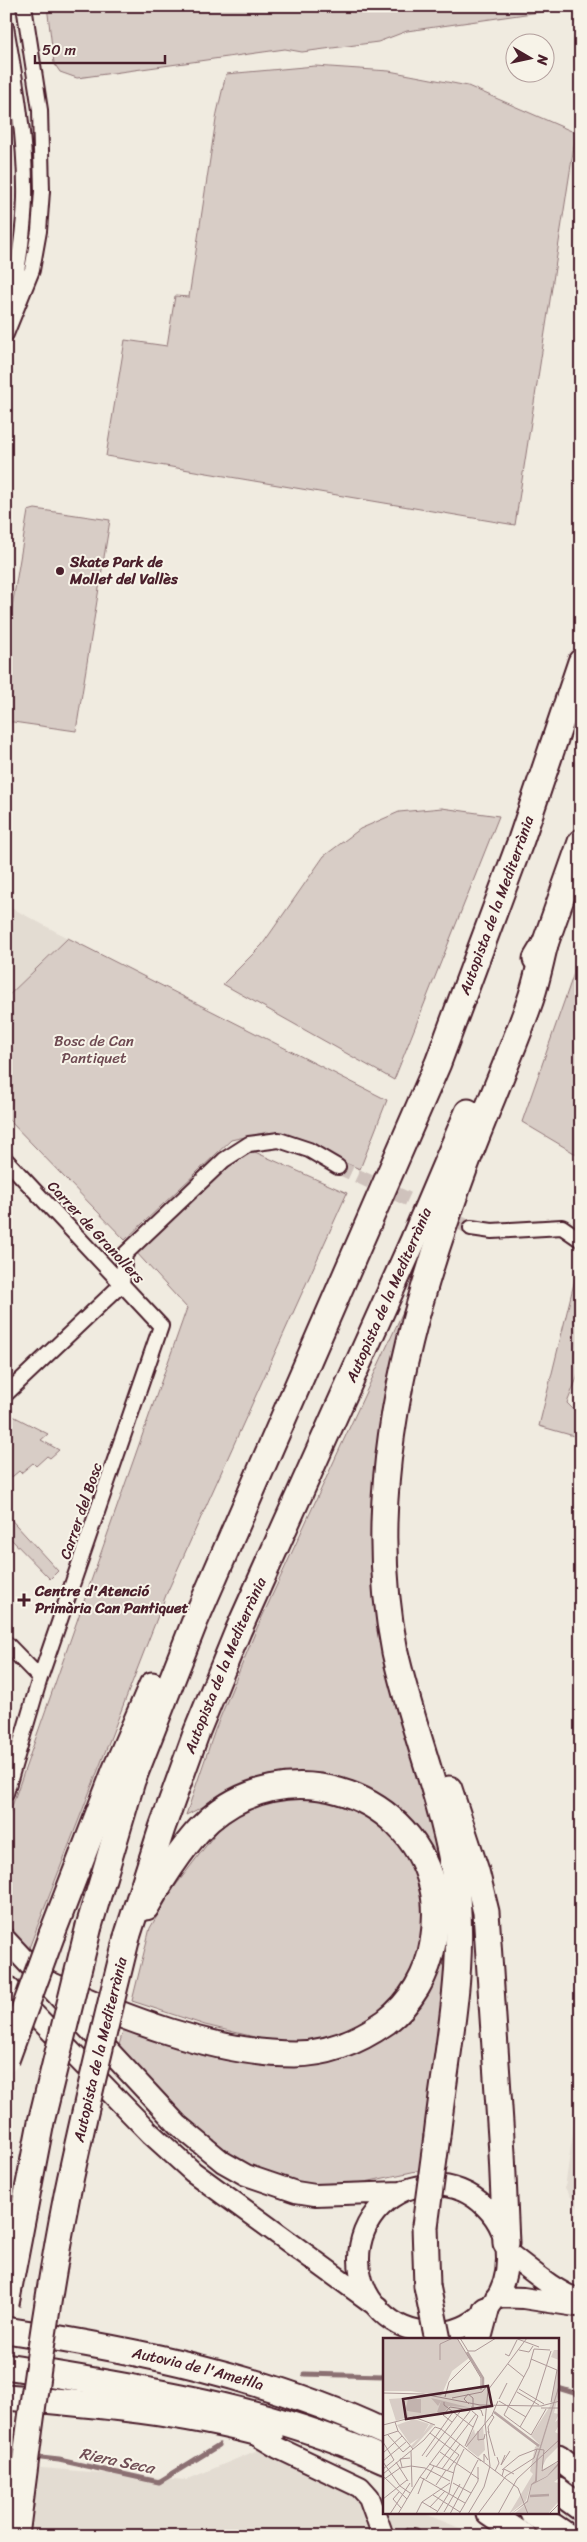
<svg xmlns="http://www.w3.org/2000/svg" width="587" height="2542" viewBox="0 0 587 2542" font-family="Sriracha,sans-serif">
	<rect width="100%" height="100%" fill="#f0ebe0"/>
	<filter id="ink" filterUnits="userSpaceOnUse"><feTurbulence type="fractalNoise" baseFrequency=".02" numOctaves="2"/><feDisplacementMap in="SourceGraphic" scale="10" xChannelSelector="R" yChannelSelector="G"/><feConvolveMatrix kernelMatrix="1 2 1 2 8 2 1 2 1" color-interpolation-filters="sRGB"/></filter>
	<g filter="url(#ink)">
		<path fill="#e3dcd2" d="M6,905L68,938L6,998Z
			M581,2077V2212L565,2188Z
			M260,2449L384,2498V2513H423L479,2536H6V2465L186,2480Z"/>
		<path fill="#d8cdc6" stroke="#917678" d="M47,6H581L407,31L378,42L302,52L285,49L77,78L60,72L54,63Z
			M315,66L389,71L468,86L576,133L515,525L106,456L125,340L167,346L175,296L189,297L217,113L226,74Z
			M35,509L110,520L76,731L6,721V643L28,511Z
			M442,808L499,816L394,1080L223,984L262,945L324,856L360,829L399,812Z
			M68,938L387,1100L360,1169L268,1132L231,1140L125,1240L6,1117V998Z
			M581,953V1157L522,1122Z
			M255,1152L347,1193L166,1595L29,1948C22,1941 13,1934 10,1924C1,1896 6,1853 6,1823L187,1308L136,1252L239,1157Z
			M577,1271L581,1272V1368L567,1403L581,1417V1438L539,1426Z
			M418,1279L375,1531L447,1874V2008L421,2170L342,2187L294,2184L242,2164L196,2133L117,2052L125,2024L275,2064L398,2026C411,1994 423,1962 436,1930C439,1922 446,1910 446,1902C443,1830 362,1768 292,1774C254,1777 220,1799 186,1815L215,1730L257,1628Z
			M13,1416L48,1434L41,1440L59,1450L50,1458L47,1456L36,1466L33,1463L21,1473L19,1471L7,1481L6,1422Z
			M6,1514L58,1571L50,1579L6,1534Z
			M320,1796L364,1810L400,1843L422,1885L426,1925L420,1952L398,1994L364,2025L314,2041H271L205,2025L132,2001L150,1928L173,1889L218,1830L243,1812L277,1798Z"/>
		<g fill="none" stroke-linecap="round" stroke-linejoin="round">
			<path stroke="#8b6f72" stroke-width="5" d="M304,2374L384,2376
				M558,2388L581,2395
				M6,2455L18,2456
				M32,2457L59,2460L159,2482L219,2445"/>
			<path stroke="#cfc2bc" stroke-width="14" stroke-dasharray="14 7" stroke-linecap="butt" d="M338,1167L471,1228"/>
			<defs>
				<path id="street" d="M6,27C16,83 26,140 25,198C24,235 17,271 11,307
					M6,334L32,270L39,231L42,191L40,110L24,6
					M6,1160L161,1326L40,1678L6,1793
					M471,1228L492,1231L562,1227L581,1240
					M6,1394L122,1284L125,1254L224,1160L249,1144L279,1140L309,1150L338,1167
					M6,1643L40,1678
					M410,2536H414"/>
				<path id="secondary" d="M6,1940L178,2125L223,2162L246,2175L296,2192L315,2195L401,2192
					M6,1985L150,2133L193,2172L378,2307
					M359 2259a74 74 0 1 1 148 0a74 74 0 1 1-148 0Z
					M507,2252C531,2270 552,2290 581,2301
					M496,2297L523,2298L576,2306
					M253,2433L278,2448L360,2487L369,2497L383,2536"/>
				<g id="highway">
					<path d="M536,959L545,944L581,842"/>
					<path d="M449,1789L476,1871L486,1912L502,2153L506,2243"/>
					<path id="s1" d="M89,1926L132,1781L195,1621L438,1063L521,840L581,662"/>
					<path d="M52,1934L115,1771L152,1685"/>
					<path id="s2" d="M127,1937L162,1828L197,1731L238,1631L413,1241L468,1112"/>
					<path d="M50,1985C121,2017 215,2054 294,2054C327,2054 359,2041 386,2022C411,2003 428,1974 433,1943C436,1924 437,1904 432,1885C407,1787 283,1754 209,1820C185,1842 162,1879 146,1907"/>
					<path d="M437,2136C447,2045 469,1957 453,1866C440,1793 411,1724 395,1652C387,1611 383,1565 384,1523C387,1399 423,1280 466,1164C486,1110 510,1058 529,1004C536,985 540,964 545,944"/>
					<path d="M425,2226L427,2286"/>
					<path id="s3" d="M6,2330C136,2350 265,2376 384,2432"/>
					<path d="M478,2340L486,2310"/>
					<path d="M6,2366C134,2388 265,2405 384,2460"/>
					<path d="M6,2397C94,2404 185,2412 270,2436"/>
					<path d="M558,2457L581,2475"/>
					<path d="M558,2491L581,2508"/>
					<path d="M489,2513L523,2536"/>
					<path d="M533,2513L567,2536"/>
				</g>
			</defs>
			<use href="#street" stroke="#4a1f2b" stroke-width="18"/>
			<use href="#secondary" stroke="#4a1f2b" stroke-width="24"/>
			<use href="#highway" stroke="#4a1f2b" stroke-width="29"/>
			<use href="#street" stroke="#f7f3e8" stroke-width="14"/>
			<use href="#secondary" stroke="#f7f3e8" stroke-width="20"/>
			<use href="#highway" stroke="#f7f3e8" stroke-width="25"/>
			<defs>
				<g id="highway-bridge">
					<path d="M6,2060L52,1934"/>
					<path d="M425,2226L437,2136"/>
					<path d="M427,2286L438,2340"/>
					<path d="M6,2304L41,2122L89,1926"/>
					<path id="s4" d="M16,2536C30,2422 45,2308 67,2195C85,2108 106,2022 127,1937"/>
				</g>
			</defs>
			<use href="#highway-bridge" stroke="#4a1f2b" stroke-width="29" stroke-linecap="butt"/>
			<use href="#highway-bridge" stroke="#f7f3e8" stroke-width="25"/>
		</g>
	</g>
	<g fill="#4a1f2b" stroke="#f7f3e8" stroke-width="2">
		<circle cx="60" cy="571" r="5"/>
		<path d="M21.5 1592.5h5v5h5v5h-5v5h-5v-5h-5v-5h5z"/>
	</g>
	<g text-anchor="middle" stroke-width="4" stroke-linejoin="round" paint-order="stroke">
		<g font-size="15" font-weight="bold" fill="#4a1f2b" stroke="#f7f3e8" text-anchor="start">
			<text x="70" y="567">Skate Park de<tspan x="70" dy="17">Mollet del Vallès</tspan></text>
			<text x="35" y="1596">Centre d'Atenció<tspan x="35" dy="17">Primària Can Pantiquet</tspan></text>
		</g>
		<g font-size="15" fill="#4a1f2b" stroke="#f7f3e8">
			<text dy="5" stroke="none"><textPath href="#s1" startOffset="1100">Autopista de la Mediterrània</textPath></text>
			<text transform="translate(96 1232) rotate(47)" y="5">Carrer de Granollers</text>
			<text dy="5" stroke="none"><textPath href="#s2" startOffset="694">Autopista de la Mediterrània</textPath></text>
			<text transform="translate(81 1511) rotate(-71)" y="5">Carrer del Bosc</text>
			<text dy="5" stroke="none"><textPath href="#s2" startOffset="289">Autopista de la Mediterrània</textPath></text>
			<text dy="5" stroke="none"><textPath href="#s4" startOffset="494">Autopista de la Mediterrània</textPath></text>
			<text dy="5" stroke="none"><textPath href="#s3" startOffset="196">Autovia de l'Ametlla</textPath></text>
		</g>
		<g font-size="15" fill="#6e4a52" stroke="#f7f3e8">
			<text x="94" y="1046">Bosc de Can<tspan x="94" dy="17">Pantiquet</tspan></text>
		</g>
		<g font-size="16" font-style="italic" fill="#704e55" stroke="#f7f3e8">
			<text transform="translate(117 2460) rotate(12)" y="6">Riera Seca</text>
		</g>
	</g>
	<g transform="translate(383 2338)">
		<rect width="176" height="176" fill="#f0ebe0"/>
		<path d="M0,0H74L86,20L69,33L58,58L28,53H0ZM171,12H176L175,49L153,121L152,143L148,146L143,163L126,176L150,136L147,133L152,109L156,106L148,98L167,68L176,22L168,19ZM176,46V55L171,75L176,76L172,84L176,81V87L172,94L176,96V108L163,121L158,132L176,124L164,138L154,143L155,120ZM20,60L23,70L25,61H38V75L24,73L25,79L13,83L6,61ZM48,60L61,63L60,66L61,63L88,70L66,68L59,77L54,74L58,63L55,68ZM31,81L46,86L40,96L48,85L51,87L30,110L28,108L36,100L27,106L14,87ZM100,88L102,112L95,119L85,111L83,104L91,91L92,96ZM176,127V140L171,144L176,145V163L169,171L165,176H131L145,164L149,147L164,139Z" fill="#d8cdc6"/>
		<path d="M176,34V50L155,120L154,143L164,138L176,124V127L164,139L149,147L145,164L128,176L144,163L148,146L152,143L153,121L175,49Z" fill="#b7a4a2"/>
		<path fill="none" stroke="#b7a4a2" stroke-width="2.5" d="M84,14L100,40V50M111,74L156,108M147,158L166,157"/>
		<path fill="none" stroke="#ae9998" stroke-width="1" d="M74,0L98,40V52M77,0L85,13H92L113,0M132,0L156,9M136,12L146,14L150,8M122,16L126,18L134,2M148,21L174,32L168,64M57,22V6L70,0M125,26L141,39M136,51L161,66M134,54L156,67M0,55L40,56L97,67L158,68L177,63M62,59L66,44L87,23M69,60L99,54L104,48M116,61L124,45M116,63L143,79M61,64V67L90,89M86,66L81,61L85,56L90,60V69M88,69L98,72L100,78M158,70H177M163,71L148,97L121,77L146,29L151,11L167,12M12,84L15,93L30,111M69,84L60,77L67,69L87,72M0,87L31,79L52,87M137,89L153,61L168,13M58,91L98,123M95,93V102L101,101L102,96M105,93L112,118M47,95L76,117L64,133M106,95L105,89L111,79L109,77M5,97L20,114L27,108M0,98L15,93M0,104L11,122L0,131M82,108L95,78L89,73M83,109L109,77L115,63M28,113L29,149M57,114L96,141M0,115L19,98M122,117L118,127L127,113M39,118L70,74M43,119L79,71M95,120L135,150L145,176M0,123L23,104M0,124L17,148L27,155M13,124L25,143M101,124V116L105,122M46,126L71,135M19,129L17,121L27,120M53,129L93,76M59,131L77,106M119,132L136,118L154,111M112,133L116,125L114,119M0,136L41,102L52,89L58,91M0,138L24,161M119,138L121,131L131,136M37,139L82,165M43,141L51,128M0,142L17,130L28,128L42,130L67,143M70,145L88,155M53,147L63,132M16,154L10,161L18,170M35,156L41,140M50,157L77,174M0,161L24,142M39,164L54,173M47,169L62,153M61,174L77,146M7,176L27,145M15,176L37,139L87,73M33,176L39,164L67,145M53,176L66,155L72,129L81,111M67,176L95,122M76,176L95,143V129M85,176L101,149L107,128L102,84L105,52L144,0M95,176L123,138L151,120L154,111L161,112L159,133L177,122M115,176L134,141L177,101M166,176L177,165"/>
		<path fill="#4a1f2b" fill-opacity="0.15" stroke="#4a1f2b" stroke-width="2.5" d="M105,48L109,68L23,81L20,61Z"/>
		<rect width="176" height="176" fill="none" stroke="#4a1f2b" stroke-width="2.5"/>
	</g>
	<rect width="587" height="2542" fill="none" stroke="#f7f3e8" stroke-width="25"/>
	<rect x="12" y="12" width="562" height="2517" fill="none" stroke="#4a1f2b" stroke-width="2" filter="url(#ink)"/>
	<g transform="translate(530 58) rotate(99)"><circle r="24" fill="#f7f3e8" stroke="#b29e9c"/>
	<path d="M0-4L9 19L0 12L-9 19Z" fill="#4a1f2b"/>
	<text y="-8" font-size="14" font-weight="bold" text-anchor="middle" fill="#4a1f2b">N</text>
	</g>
	<path d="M35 55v8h130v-8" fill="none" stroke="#4a1f2b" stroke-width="2.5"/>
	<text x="42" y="55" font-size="15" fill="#4a1f2b" stroke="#f7f3e8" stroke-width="4" paint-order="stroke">50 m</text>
</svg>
